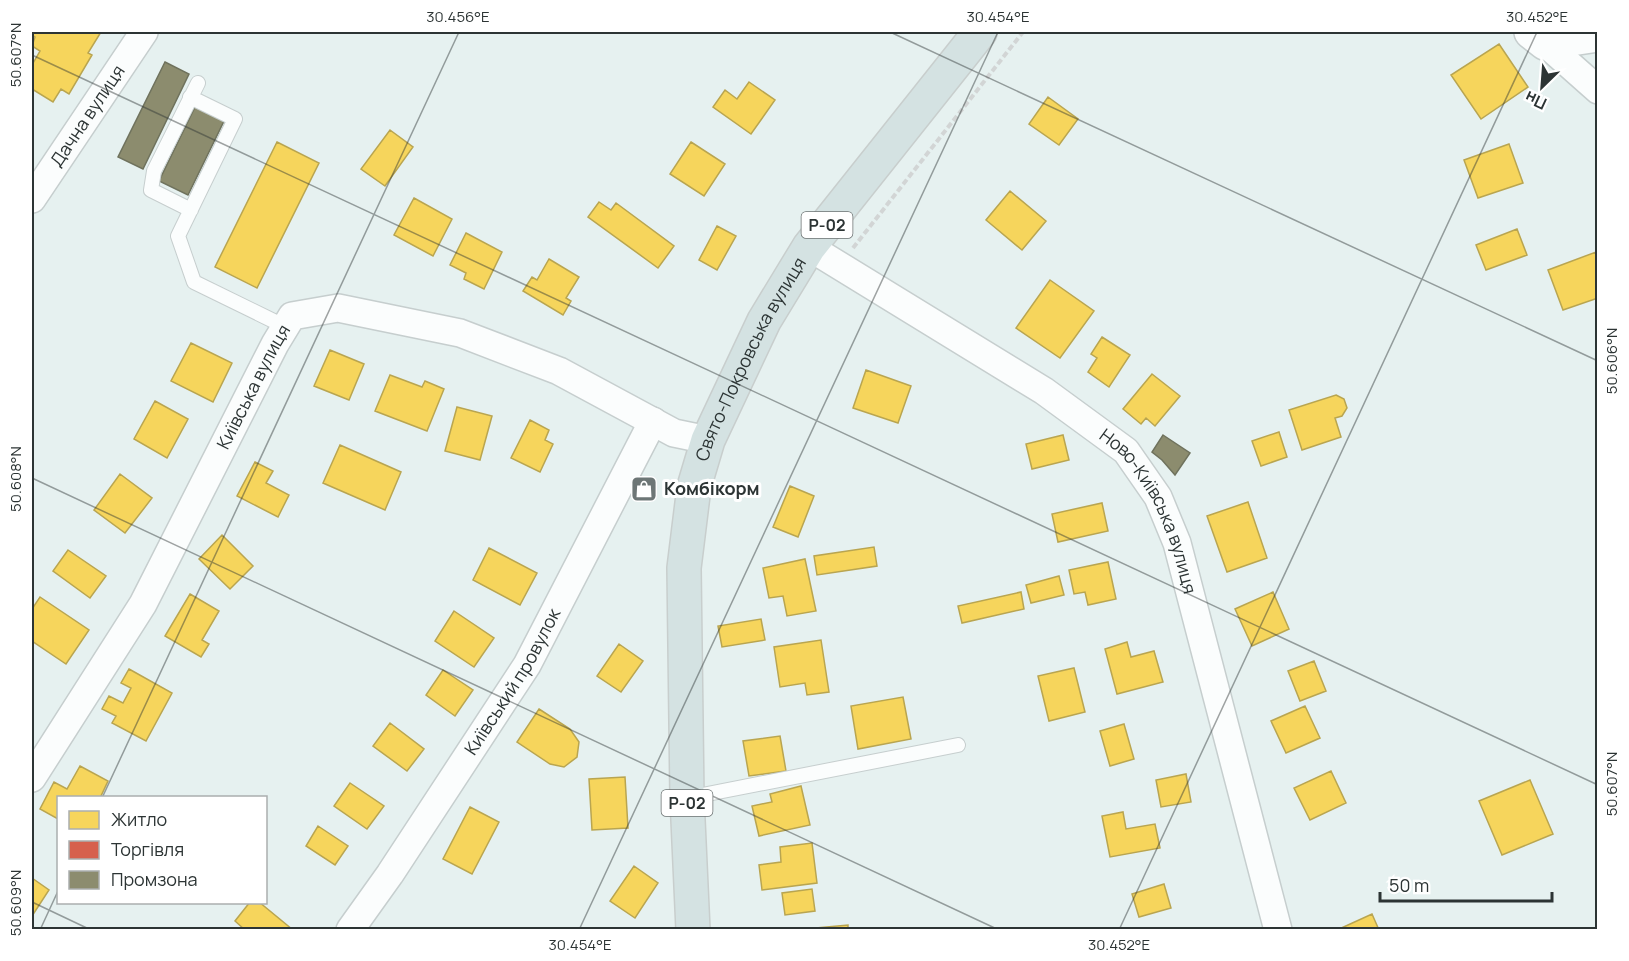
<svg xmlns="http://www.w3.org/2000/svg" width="1629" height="961" viewBox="0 0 1629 961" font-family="Manrope,sans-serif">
	<rect width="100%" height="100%" fill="#e6f1f0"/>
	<path fill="#f6d55c" stroke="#b9a550" stroke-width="1.5" d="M32,32H101L88,53L92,55L69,94L61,89L53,102L32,89V65L40,51L32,46L35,37L32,35Z
		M1499,44L1528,87L1481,119L1451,75Z
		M749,82L775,100L751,134L713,107L725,90L737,99Z
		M1048,97L1078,119L1059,145L1029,124Z
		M390,130L413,147L385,186L361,169Z
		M277,142L319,163L257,288L215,267Z
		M691,142L725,164L704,196L670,174Z
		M1509,144L1523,183L1478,198L1464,160Z
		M1010,191L1046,221L1022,250L986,220Z
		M414,198L452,219L433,256L394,235Z
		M599,202L611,210L616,203L674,246L658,268L588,217Z
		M717,226L736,236L717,270L699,260Z
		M1517,229L1527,255L1486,270L1476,245Z
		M466,233L502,252L484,289L464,279L466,273L450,265Z
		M1596,252L1598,298L1563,310L1548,270Z
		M549,259L579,277L566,298L571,301L563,315L523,291L532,277L537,280Z
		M1050,280L1094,311L1060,358L1016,328Z
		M1102,337L1130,355L1109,387L1088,372L1097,358L1091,354Z
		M191,343L232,363L213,402L171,381Z
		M330,350L364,364L349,400L314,386Z
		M866,370L911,386L898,423L853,408Z
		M1152,374L1180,396L1155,426L1146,418L1141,424L1123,409Z
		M390,375L422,387L425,381L444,389L427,431L375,411Z
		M1336,395L1344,399L1347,408L1342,416L1335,418L1341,437L1302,450L1289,410Z
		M155,401L188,419L167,458L134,439Z
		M457,407L492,416L480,460L445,451Z
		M530,420L549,430L545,440L553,444L540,472L511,458Z
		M1279,432L1287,457L1261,466L1252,441Z
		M1063,435L1069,460L1032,469L1026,444Z
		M340,445L401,472L385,510L323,483Z
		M255,462L273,471L266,483L289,495L278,517L237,496Z
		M120,474L152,498L125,533L94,510Z
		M790,486L814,496L798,537L773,527Z
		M1248,502L1267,558L1227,572L1207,516Z
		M1102,503L1108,531L1058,542L1052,514Z
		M222,535L253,566L230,589L199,559Z
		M874,547L877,566L817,575L814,556Z
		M489,548L537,573L520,605L473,580Z
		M68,550L106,576L90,598L53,571Z
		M805,559L816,611L787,616L783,596L769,598L763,568Z
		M1108,562L1116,599L1088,605L1085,592L1074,594L1069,570Z
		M1059,576L1064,595L1031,603L1026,585Z
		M1021,592L1024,609L962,623L958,606Z
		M1273,592L1289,629L1252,646L1235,609Z
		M190,594L219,611L202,640L209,644L201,657L165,636Z
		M40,597L89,630L66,664L32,641V609Z
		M454,611L494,638L474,667L435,641Z
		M761,619L765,640L722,647L718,626Z
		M821,640L829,692L807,695L805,683L780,687L774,647Z
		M1127,642L1131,657L1154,651L1163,682L1117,694L1105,649Z
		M619,644L643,661L621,692L597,676Z
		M1314,661L1326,691L1300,701L1288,671Z
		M1074,668L1085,712L1049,721L1038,676Z
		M129,669L172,693L146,741L112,723L116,716L102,709L109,696L123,703L131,688L121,683Z
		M443,670L473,690L455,716L426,695Z
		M903,697L911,739L858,749L851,706Z
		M1305,706L1320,738L1286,753L1271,721Z
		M539,709L570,729L579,742L577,757L564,767L550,764L517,742Z
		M390,723L424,749L407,771L373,746Z
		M1124,724L1134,759L1110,766L1100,731Z
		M780,736L786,771L749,776L743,741Z
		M80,766L108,781L100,798H58V819L40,809L54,782L67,789Z
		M1331,771L1346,803L1310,820L1294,788Z
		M1186,774L1191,802L1161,807L1156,780Z
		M625,777L628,828L592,830L589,779Z
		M1530,780L1553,834L1502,855L1479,801Z
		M350,783L384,806L367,829L334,806Z
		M801,786L810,825L759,836L752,806L772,802L770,794Z
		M470,807L499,822L472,874L443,859Z
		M1123,812L1126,829L1155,824L1160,848L1110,857L1102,816Z
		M318,826L348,846L335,865L306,846Z
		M812,843L817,883L762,890L759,865L781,862L780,847Z
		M634,866L658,883L635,918L610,901Z
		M32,878L49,890L34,913L32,911Z
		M1164,884L1171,908L1139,917L1132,894Z
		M812,889L815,911L785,915L782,893Z
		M250,902H259L293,930H245L235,921Z
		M1372,914L1379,930H1337Z
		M848,925V930H805V929Z"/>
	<path fill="#d6604d" stroke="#a35346" stroke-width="1.5" d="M640,479L654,485L647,499L634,493Z"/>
	<path fill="#8c8c6e" stroke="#6f725d" stroke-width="1.5" d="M165,62L189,74L143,169L118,157Z
		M196,105L225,119L188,195L159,181Z
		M1163,435L1190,453L1175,475L1162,460L1152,452Z"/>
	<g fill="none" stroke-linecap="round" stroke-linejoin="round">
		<defs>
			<path id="service" d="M190,97L235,119L178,236L194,282L286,327
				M191,210L151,190L154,171L198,83
				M687,798L958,745"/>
			<g id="minor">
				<path d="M1545,43L1598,90"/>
				<path id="s1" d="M32,199L144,32"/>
				<path id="s2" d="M809,247L1044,391L1126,451L1158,497L1177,543L1278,930"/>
				<path id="s3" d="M32,778L143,604L275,344L292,316L338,308L460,333L559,371L674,433L708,440"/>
				<path id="s4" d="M350,930L390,874L527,665L653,421"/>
			</g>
			<path id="tertiary" d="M1531,32L1545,43L1598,35"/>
			<g id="primary">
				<path id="s5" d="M693,930L687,798L684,568L694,487L708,440L764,321L809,247L980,32"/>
			</g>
		</defs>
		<use href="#service" stroke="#c6cece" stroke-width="16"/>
		<use href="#minor" stroke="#c6cece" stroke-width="30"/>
		<use href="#tertiary" stroke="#c6cece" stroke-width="36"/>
		<use href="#primary" stroke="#c8cecd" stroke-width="36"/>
		<path stroke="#d2d5d5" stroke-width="4" stroke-dasharray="6 3" stroke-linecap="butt" d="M853,248L1023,32"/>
		<use href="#service" stroke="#fbfdfd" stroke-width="14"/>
		<use href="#minor" stroke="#fbfdfd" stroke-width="27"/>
		<use href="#tertiary" stroke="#fbfdfd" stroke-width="33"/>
		<use href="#primary" stroke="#d4e2e2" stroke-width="33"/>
	</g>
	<path fill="none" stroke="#2c3434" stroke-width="1.5" stroke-opacity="0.45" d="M890,32L1598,361M32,55L1598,785M32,478L999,930M102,798L459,32M32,902L91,930M40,930L58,891M579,930L998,32M1119,930L1537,32"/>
	<defs>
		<symbol id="shop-square" viewBox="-11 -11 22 22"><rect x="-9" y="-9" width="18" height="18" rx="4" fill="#6d7676" stroke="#fff"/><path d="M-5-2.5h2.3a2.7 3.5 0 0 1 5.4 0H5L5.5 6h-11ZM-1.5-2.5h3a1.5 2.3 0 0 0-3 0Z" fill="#fff"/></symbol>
	</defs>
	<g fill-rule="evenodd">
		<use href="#shop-square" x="629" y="474" width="30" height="30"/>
	</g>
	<g text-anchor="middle" stroke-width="6" stroke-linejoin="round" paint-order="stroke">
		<g fill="#fff" stroke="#6b7171" stroke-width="1.5">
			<rect x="801.5" y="212" width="51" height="26" rx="4.5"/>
			<rect x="661.5" y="790" width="51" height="26" rx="4.5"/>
		</g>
		<g font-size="16" font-weight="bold" fill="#2c3434">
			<text x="827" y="231">Р-02</text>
			<text x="687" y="809">Р-02</text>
		</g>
		<g font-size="18" fill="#2c3434" stroke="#fff">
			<text dy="6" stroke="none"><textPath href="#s1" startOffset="100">Дачна вулиця</textPath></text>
			<text dy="6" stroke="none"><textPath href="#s5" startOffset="584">Свято-Покровська вулиця</textPath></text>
			<text dy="6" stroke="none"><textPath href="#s3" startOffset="450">Київська вулиця</textPath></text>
			<text dy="6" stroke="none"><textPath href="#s2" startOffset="441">Ново-Київська вулиця</textPath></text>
			<text dy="6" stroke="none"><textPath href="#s4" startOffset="297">Київський провулок</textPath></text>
		</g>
		<g font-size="18" font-weight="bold" fill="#2c3434" stroke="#fff" text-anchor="start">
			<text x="664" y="495">Комбікорм</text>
		</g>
	</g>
	<rect width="1629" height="961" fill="none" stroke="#ffffff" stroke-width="66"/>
	<rect x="57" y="796" width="210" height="108" fill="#ffffff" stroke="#abaeae" stroke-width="1.5"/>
	<rect x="69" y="811" width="30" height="18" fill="#f6d55c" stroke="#abaeae" stroke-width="1.5"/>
	<text x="111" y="826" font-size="18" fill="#2c3434">Житло</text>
	<rect x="69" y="841" width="30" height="18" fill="#d6604d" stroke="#abaeae" stroke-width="1.5"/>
	<text x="111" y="856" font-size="18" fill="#2c3434">Торгівля</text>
	<rect x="69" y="871" width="30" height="18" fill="#8c8c6e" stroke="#abaeae" stroke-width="1.5"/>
	<text x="111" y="886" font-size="18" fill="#2c3434">Промзона</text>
	<g transform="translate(1542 87) rotate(205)" stroke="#ffffff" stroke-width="4.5" paint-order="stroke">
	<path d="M0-4.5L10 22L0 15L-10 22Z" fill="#2c3434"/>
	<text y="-9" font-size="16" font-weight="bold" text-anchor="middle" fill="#2c3434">Пн</text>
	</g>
	<path d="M1380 892v9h172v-9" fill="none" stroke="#2c3434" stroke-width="3"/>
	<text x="1389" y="892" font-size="18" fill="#2c3434" stroke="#ffffff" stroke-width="4.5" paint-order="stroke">50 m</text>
	<rect x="33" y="33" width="1563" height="895" fill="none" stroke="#2c3434" stroke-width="2"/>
	<g font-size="15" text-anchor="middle" fill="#2c3434">
		<text x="458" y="22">30.456°E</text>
		<text x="998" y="22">30.454°E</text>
		<text x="1537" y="22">30.452°E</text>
		<text transform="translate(16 55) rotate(-90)" y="5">50.607°N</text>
		<text transform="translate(1612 361) rotate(-90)" y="5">50.606°N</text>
		<text transform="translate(16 479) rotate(-90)" y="5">50.608°N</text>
		<text transform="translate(1612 784) rotate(-90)" y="5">50.607°N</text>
		<text transform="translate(16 903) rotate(-90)" y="5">50.609°N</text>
		<text x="580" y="950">30.454°E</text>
		<text x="1119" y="950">30.452°E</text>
	</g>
</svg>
